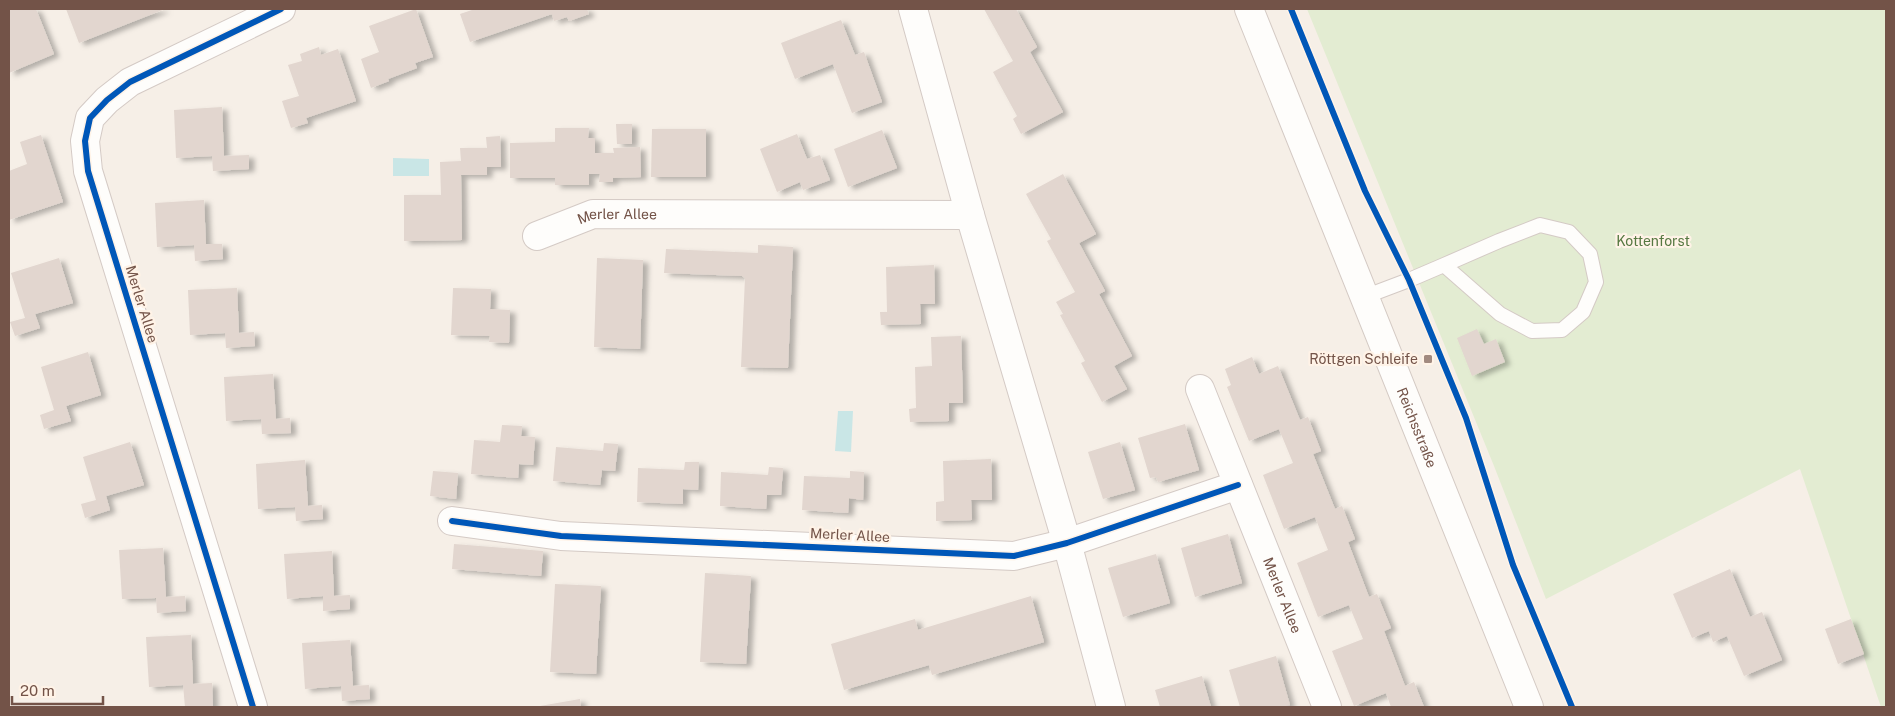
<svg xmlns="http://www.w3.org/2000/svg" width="1895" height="716" viewBox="0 0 1895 716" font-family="'Public Sans',sans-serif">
	<defs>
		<filter id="shadow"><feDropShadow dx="5.5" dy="3" stdDeviation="2.5" flood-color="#0004"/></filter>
	</defs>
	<rect width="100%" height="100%" fill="#f6efe7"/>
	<path fill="#e3ecd2" d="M1307,9H1886V707H1881L1800,469L1546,599L1494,466Z"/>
	<path fill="#c9e6e6" d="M393,158L429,159V176H393Z
		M838,411H853L851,452L835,451Z"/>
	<path fill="#e2d6cf" filter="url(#shadow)" d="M9,9H36L54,54L9,73Z
		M66,9H165L79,43Z
		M416,9L433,57L415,63L417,68L388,79L389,81L371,88L361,59L379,52L369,26Z
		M475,9H587L589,14L569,21L567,17L554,21L552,14L470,42L460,14Z
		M984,9H1016L1037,47L1030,52L1063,112L1021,134L1013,119L1017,116L993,72L1013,61Z
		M841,20L855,55L864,52L882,102L852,113L833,64L795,79L781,43Z
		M319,47L321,55L338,49L356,101L306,118L308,123L291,128L282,101L299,96L288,65L302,61L300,54Z
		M222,107L224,156L249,155V169L213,171L212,156L176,158L174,110Z
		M616,124H632V144H617Z
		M555,128H589L588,138H595V153H614L613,148L640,147L641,177L613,178V182H599L600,174H589V185H555V178H510V143L555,142Z
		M652,129H706V177H651Z
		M882,130L897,168L848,187L834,149Z
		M797,134L807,159L820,155L830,180L803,190L800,182L777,192L760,149Z
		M41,135L63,202L9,220V171L27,164L20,142Z
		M500,136L501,167H487V175H461L462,240L404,241V195H441L440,162L461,161L460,148H487L486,137Z
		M1063,174L1096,234L1079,243L1105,291L1099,294L1132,356L1114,366L1127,389L1102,402L1081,363L1085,361L1060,315L1063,314L1056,302L1075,292L1047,241L1051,239L1026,194Z
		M204,200L206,244H222L223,259L195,261L194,245L157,247L155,203Z
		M758,245L793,247L788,368L741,367L745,278L742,276L664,273L666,249L758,253Z
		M59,258L73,303L35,314L40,328L15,336L10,322L25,318L11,273Z
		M597,258L643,260L640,349L594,347Z
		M934,265L935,304H920L921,324L881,325L880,312H887L886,267Z
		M237,288L239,333L254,332L255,346L226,348L225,333L190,335L188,290Z
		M453,288L491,289L490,309L510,310L509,343L489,342L490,336L451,335Z
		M1477,329L1484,344L1496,339L1505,362L1472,376L1457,338Z
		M961,336L963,403H949V421L910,422L909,409L916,408L915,367L932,366L931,337Z
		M88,352L101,395L66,406L71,421L44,429L40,415L54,410L41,367Z
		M1252,357L1259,374L1278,366L1300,420L1308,417L1321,451L1313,454L1335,509L1342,506L1355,539L1348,542L1369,597L1377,594L1391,628L1384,631L1405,686L1414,682L1424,707H1391L1386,693L1354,706L1332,651L1363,639L1349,605L1318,617L1297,563L1328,550L1315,517L1284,529L1263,475L1293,463L1279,429L1249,441L1227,387L1231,385L1225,369Z
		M273,374L276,419L290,418L291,433L262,434L261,419L226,421L224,377Z
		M1185,424L1199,470L1158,482L1156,477L1150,478L1138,438Z
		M502,425L522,426L521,436L535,437L533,465L519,464L518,478L471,474L474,440L500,442Z
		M130,442L144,485L106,496L110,510L85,518L81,504L96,500L83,457Z
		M1120,442L1135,490L1103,499L1088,452Z
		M604,443L618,444L615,471L602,470L600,485L553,481L556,447L603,451Z
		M991,459L992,500H971L972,520L936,521V502L944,501L943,461Z
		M305,460L308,506L322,505L323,519L296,521L295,507L258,509L256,464Z
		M685,462H699L698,490L683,489V504L637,502L638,468L684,470Z
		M769,467L783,468L781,495H767L766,509L720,506L721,472L768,475Z
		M433,471L458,473L456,499L430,496Z
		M850,471L864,472L863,500L849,498L848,513L802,510L804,476L850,478Z
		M1228,534L1242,583L1195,597L1181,548Z
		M454,544L543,551L541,576L452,569Z
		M163,548L166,597L185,596L186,611L157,613L156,598L122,599L119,550Z
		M332,551L334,596L350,595V609L323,611V596L287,599L284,554Z
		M1156,554L1170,603L1123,617L1108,568Z
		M1730,569L1750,617L1762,612L1782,660L1744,676L1727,636L1713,642L1709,631L1692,638L1673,594Z
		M705,573L751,576L746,664L700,662Z
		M555,584L601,586L596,674L550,672Z
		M1031,596L1044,642L932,675L929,665L844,690L831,644L915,619L918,630Z
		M1851,619L1864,654L1838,664L1825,629Z
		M191,635L193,684L212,683L213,707H185L183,685L149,687L146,637Z
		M350,640L353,686L369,685L370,699L342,701L341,686L305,689L302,643Z
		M1276,656L1290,705L1282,707H1240L1229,670Z
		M1202,676L1211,707H1160L1155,690Z
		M580,699L581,707H540V706Z"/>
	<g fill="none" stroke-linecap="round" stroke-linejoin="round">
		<defs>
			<path id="lane" d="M1364,297L1409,280L1444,265L1499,241L1540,225L1569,232L1590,254L1596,282L1583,312L1562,330L1532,331L1500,314L1444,265"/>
			<g id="street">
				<path d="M913,9L970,215L1067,543L1111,707"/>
				<path id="s1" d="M537,236L593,214L970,215"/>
				<path id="s2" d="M1200,389L1327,707"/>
				<path d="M452,521L561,536L1014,556L1067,543L1238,485"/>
				<path d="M253,707L88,171L85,141L90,118L107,100L130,82L281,9"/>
			</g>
			<g id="secondary">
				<path id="s3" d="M1249,9L1529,707"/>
			</g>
		</defs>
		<use href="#lane" stroke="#d4cac5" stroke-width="16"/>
		<use href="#street" stroke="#d4cac5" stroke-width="30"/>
		<use href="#secondary" stroke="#d4cac4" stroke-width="30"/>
		<use href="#lane" stroke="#fefdfb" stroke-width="14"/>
		<use href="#street" stroke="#fefdfb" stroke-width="28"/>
		<use href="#secondary" stroke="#fefdfb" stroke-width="28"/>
		<defs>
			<path id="cycleway" d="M1291,9L1365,191L1409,280L1466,418L1513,565L1572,707
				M452,521L561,536L1014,556L1067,543L1238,485
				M253,707L88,171L85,141L90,118L107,100L130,82L281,9"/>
		</defs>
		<use href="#cycleway" stroke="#fff3e7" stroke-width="9"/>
		<use href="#cycleway" stroke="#0057b8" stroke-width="6"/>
	</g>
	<rect fill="#a18a80" stroke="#fff3e7" stroke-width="2" x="1423" y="354" width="10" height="10" rx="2.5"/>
	<g text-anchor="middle" stroke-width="4.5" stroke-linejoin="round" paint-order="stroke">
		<g font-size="14" fill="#735348" stroke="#fff3e7">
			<text dy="5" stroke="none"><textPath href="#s1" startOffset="84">Merler Allee</textPath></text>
			<text transform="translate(142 304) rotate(73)" y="5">Merler Allee</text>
			<text dy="5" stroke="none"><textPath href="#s3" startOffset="451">Reichsstraße</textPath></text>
			<text transform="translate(850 535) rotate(3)" y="5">Merler Allee</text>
			<text dy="5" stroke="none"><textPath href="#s2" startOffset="222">Merler Allee</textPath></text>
		</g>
		<g font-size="14" fill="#567841" stroke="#fff3e7">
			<text x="1653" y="246">Kottenforst</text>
		</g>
		<g font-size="14" fill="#735348" stroke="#fff3e7" text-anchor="end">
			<text x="1418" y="364">Röttgen Schleife</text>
		</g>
	</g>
	<rect width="1895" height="716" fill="none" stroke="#735348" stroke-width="20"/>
	<path d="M12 696v8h91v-8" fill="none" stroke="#735348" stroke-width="2.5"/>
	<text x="20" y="696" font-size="15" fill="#735348" stroke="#fff3e7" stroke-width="4" paint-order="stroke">20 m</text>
</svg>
